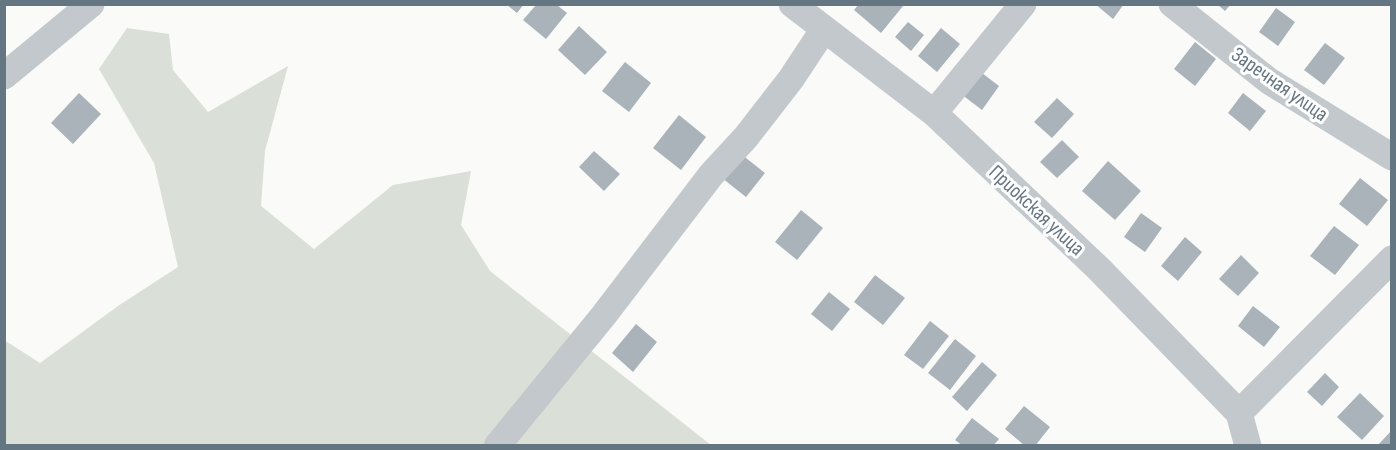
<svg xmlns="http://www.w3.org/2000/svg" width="1396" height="450" viewBox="0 0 1396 450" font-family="'Sofia Sans Condensed',sans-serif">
	<rect width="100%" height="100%" fill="#fafaf8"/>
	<path fill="#dadfd7" d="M127,28L169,34L173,70L208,112L288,66L265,151L261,206L314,249L393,185L471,171L461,225L490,271L711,445H5L4,340L40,363L118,306L178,267L154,163L99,69Z"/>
	<path fill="#aab3b9" d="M506,4H524L517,13Z
		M859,4H901L903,6L881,33L854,10Z
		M1095,4H1124L1113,19Z
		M1217,4H1231L1225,11Z
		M536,5H557L567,13L546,39L523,20Z
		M1276,8L1295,22L1278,46L1259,32Z
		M908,22L924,35L911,51L895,37Z
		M579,26L607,52L585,75L558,50Z
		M941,28L960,44L937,72L918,56Z
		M1195,42L1216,59L1195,86L1174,69Z
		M1325,43L1345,58L1324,85L1304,70Z
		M625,62L651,83L629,112L602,91Z
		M978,70L999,86L982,110L961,94Z
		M79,93L101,114L73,144L51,123Z
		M1243,93L1266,111L1250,131L1228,113Z
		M1057,98L1074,114L1052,138L1034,122Z
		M679,115L706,137L681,170L653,148Z
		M1062,140L1079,157L1057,178L1040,162Z
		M594,151L620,174L604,191L579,167Z
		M741,154L765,173L746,197L722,178Z
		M1108,161L1141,191L1115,220L1082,191Z
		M1360,178L1388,200L1367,226L1339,204Z
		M801,210L823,228L797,260L775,242Z
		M1141,213L1162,228L1145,252L1124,237Z
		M1334,226L1359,245L1335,275L1310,256Z
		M1185,237L1202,252L1178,281L1161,266Z
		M1241,255L1259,273L1238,296L1219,279Z
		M875,275L905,298L883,325L854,302Z
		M829,292L850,309L832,331L811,314Z
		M1253,306L1280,327L1264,347L1238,326Z
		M930,321L949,336L923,369L904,355Z
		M636,324L657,342L633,372L612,353Z
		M955,339L976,356L950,390L928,373Z
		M982,362L997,375L967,411L952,397Z
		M1325,373L1339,387L1322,406L1307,392Z
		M1360,393L1384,416L1362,440L1337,417Z
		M1024,406L1050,427L1035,446H1025L1005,429Z
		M972,418L999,439L993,446H963L955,440Z
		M1392,430V446H1377Z"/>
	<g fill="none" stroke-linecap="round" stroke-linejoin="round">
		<path stroke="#c3c8cc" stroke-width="27" d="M792,4L934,113L1099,269L1239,413L1248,446
			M1172,4L1269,81L1392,157
			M4,76L91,4
			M934,113L1023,4
			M1239,413L1392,259
			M497,446L604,315L711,175L746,137L791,79L824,29"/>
	</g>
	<g text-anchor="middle" stroke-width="6" stroke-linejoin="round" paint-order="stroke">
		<g font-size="21" fill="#657683" stroke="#fff">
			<text transform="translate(1280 84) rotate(35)" y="7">Заречная улица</text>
			<text transform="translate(1037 210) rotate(43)" y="7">Приокская улица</text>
		</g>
	</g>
	<rect width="1396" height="450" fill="none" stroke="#657683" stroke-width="12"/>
</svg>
